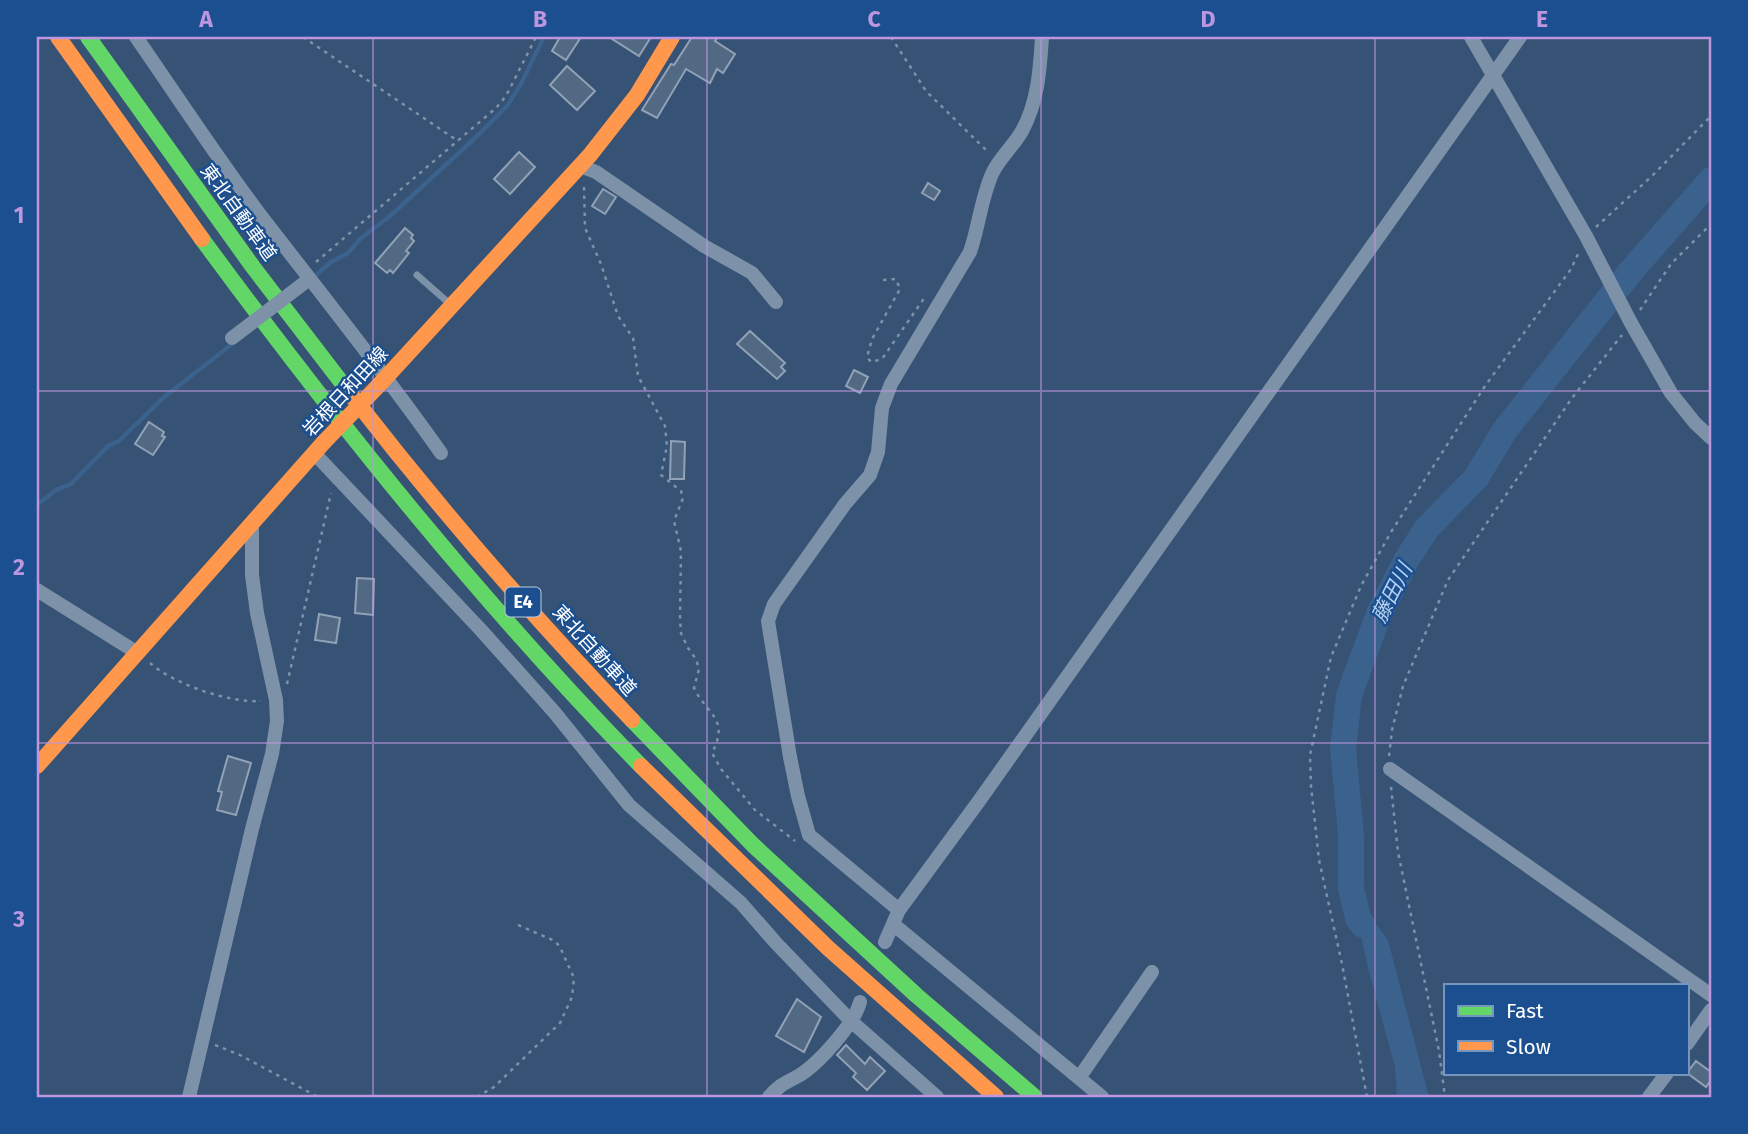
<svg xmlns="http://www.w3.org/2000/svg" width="1748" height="1134" viewBox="0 0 1748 1134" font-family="'Fira Sans','Noto Sans JP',sans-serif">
	<rect width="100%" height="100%" fill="#365274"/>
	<path fill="#3b618d" d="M1351,891L1388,940L1429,1097H1397L1395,1067L1369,972Z"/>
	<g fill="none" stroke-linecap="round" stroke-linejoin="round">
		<path stroke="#3b618d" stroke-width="4.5" d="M313,278L331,262L348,253L360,239L390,216L473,140L507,106L521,84L544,37
			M37,505L56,490L71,484L108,446L119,441L163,398L236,341"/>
		<path stroke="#3b618d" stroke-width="26" d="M1363,925L1358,918L1351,888V835L1343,749L1349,695L1379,614L1407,559L1427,528L1476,478L1505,430L1631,271L1711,180"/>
	</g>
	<path fill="#526984" stroke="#92a2b6" stroke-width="2" d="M560,37H581L566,60L552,51Z
		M609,37H651L639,56Z
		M692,37H718L715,41L735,54L723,73L717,69L710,83L686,69L657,118L642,110L671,64L674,65Z
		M567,66L595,91L577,110L550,85Z
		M519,152L535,167L510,194L494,179Z
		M928,183L940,191L934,200L922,193Z
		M603,189L616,197L605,214L592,206Z
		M405,228L413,235L411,238L414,241L406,251L409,253L393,273L390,270L387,273L375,263Z
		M750,331L785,363L781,367L785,371L777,379L737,344Z
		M854,370L868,377L860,393L846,386Z
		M149,422L164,432L162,436L165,437L153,455L135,444Z
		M671,441L685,442L684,479H670Z
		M357,578L374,579L373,615L355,613Z
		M319,614L340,618L336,643L315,640Z
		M228,756L251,763L236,815L217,810L222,792L218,791Z
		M797,999L821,1017L804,1052L776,1036Z
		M846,1045L865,1064L870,1057L885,1071L867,1090L853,1077L856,1073L837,1055Z
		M1696,1061L1711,1072V1080L1706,1087L1687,1073Z"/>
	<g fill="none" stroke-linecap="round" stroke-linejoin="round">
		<path stroke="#7d92a8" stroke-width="2.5" stroke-dasharray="3.5 5" stroke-linecap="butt" d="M303,37L458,141
			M891,37L926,91L988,152
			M584,187L585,228L601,264L618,316L633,338L638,376L665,426L667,446L661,475L681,491L683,498L674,521L681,551L680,619L681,633L688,648L696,659L699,669L694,688C707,715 730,718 712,753L721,769L755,810L795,841
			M1596,227L1652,176L1711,116
			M316,262L496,108L506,96L536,37
			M883,280L896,279L900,289L872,339L867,357L871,362L882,359L925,297
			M1640,310L1671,264L1711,224
			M150,663C174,684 228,703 261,701
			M287,684L331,493
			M1389,756L1392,730L1403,686L1448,580L1572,398L1622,335
			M1391,787L1398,852L1439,1051L1445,1097
			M215,1045L240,1055L318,1097
			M477,1097L494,1087L560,1023L572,997L574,978L560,947L555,941L518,925
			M1367,1097L1342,964L1319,860L1311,786L1310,755L1331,657L1361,586L1391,532L1485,386L1571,269L1579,252"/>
		<path stroke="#7d92a8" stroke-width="7" d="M417,275L451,305"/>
		<path stroke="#7d92a8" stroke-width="14" d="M136,37C177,96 217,158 261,216C322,295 384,372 441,453
			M1471,37L1586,236L1631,323L1671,393L1695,423L1711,438
			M580,166L596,172L704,246L752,273L776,302
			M315,454L480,629L555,713L629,805L741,903L776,943L851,1021L937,1097
			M37,590L136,652
			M1390,769L1711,995
			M899,910L809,835L798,796L790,757L768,621L774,604L845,504L870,475L878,452L882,408L891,384L970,252C979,226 981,199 992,174C999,158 1013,147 1022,131C1038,102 1040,69 1042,37
			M893,924L1102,1097
			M885,942L899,910L979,801L1520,37
			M1687,1044L1711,1010
			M1079,1078L1152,972
			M189,1097L252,829L272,754L277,721L276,700L257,613L252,575V525
			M769,1097C780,1084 786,1083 800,1075C819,1063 855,1023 860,1002
			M1649,1097L1667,1073"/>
		<path stroke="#63d668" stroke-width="16" d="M88,37L253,267L352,396
			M202,239C338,424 481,602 641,766
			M632,720L753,845L916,995L1035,1097"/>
		<path stroke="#ff974d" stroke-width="16" d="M58,37L202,239
			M379,385L590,155L637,95L672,37
			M352,396C439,508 533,617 632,720
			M37,766L324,442
			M641,766L828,948L996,1097"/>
		<path stroke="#7d92a8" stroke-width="14" d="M232,338L308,280"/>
		<path stroke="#ff974d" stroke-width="16" d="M324,442L379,385"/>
	</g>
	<path fill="none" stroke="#bd96df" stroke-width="2" stroke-opacity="0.55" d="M373,37V1097M707,37V1097M1041,37V1097M1375,37V1097M37,391H1711M37,743H1711"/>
	<g text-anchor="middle" stroke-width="5" stroke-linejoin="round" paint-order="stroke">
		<rect fill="#1b4f8f" stroke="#bbcadd" stroke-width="2" x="505.5" y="587.5" width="35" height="29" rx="5"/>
		<g font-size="18" font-weight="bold" fill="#fff">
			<text x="523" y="608">E4</text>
		</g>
		<g font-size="19" fill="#fff" stroke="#1b4f8f">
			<text transform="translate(239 212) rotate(54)" y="7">東北自動車道</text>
			<text transform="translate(345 391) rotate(-47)" y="7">岩根日和田線</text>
			<text transform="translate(595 650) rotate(48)" y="7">東北自動車道</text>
		</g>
		<g font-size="21" font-style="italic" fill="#b5d3f5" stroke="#1b4f8f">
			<text transform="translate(1392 593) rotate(-63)" y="7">藤田川</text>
		</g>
	</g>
	<rect width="1748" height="1134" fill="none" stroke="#1b4f8f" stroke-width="77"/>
	<rect x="1444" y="984" width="245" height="91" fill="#1b4f8f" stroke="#7695bc" stroke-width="2"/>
	<rect x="1458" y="1006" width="35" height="10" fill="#63d668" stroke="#7695bc" stroke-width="2"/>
	<text x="1506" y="1018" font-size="21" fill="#ffffff">Fast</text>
	<rect x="1458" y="1041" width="35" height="10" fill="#ff974d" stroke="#7695bc" stroke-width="2"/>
	<text x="1506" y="1054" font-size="21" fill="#ffffff">Slow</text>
	<rect x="38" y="38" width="1672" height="1058" fill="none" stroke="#bd96df" stroke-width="2.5"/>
	<g font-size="23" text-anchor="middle" font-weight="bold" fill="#bd96df">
		<text x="206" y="27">A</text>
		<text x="540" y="27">B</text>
		<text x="874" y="27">C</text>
		<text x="1208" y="27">D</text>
		<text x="1542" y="27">E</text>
		<text x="19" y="223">1</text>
		<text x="19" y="575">2</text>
		<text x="19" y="927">3</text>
	</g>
</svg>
